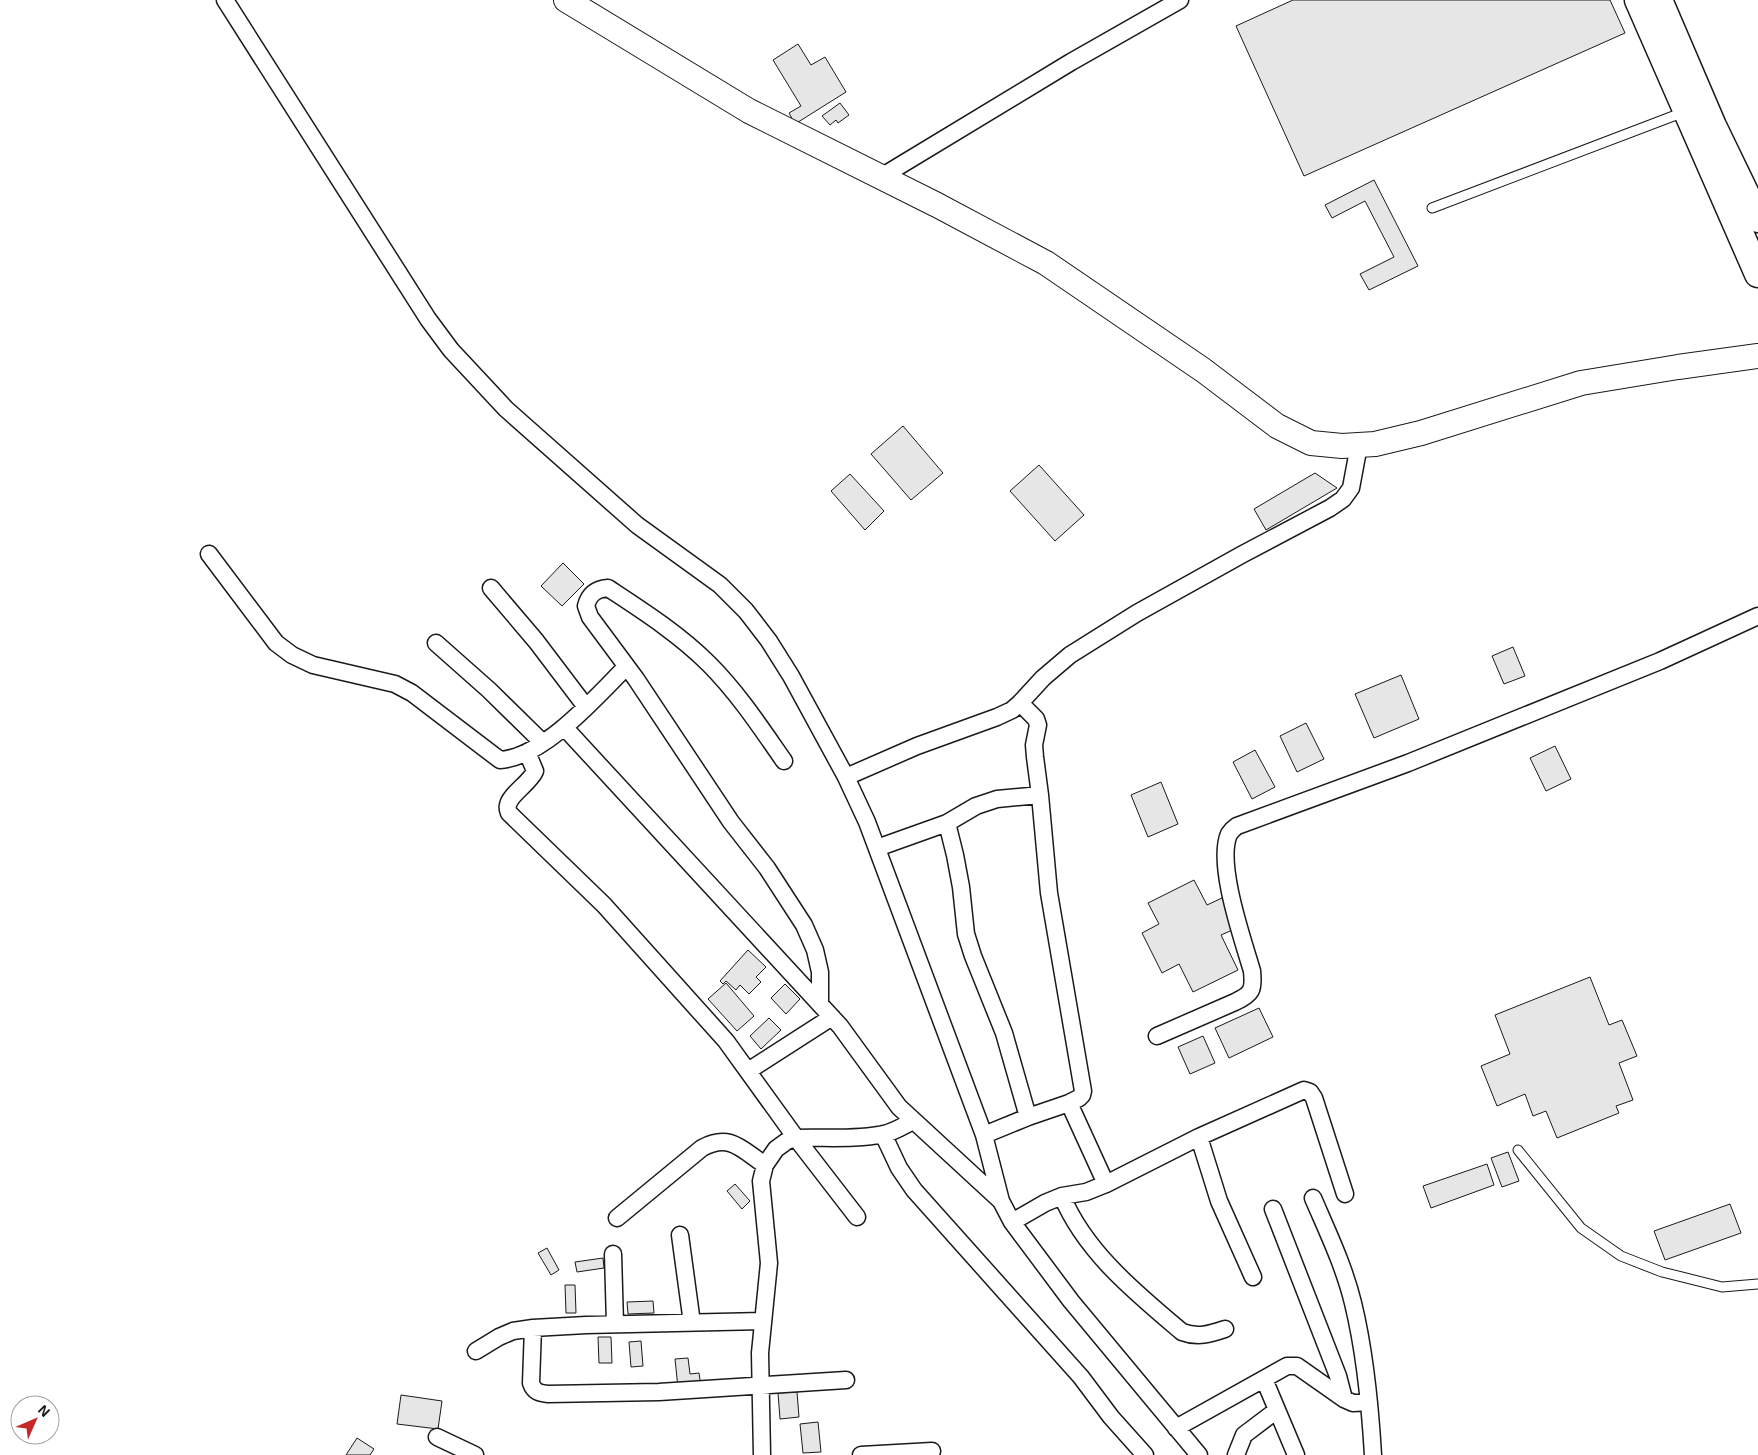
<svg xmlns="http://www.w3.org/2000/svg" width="1758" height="1455" viewBox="0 0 1758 1455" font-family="'Exo 2',sans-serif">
	<rect width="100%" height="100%" fill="#fff"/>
	<path fill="#e6e6e6" stroke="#1a1a1a" d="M1293,0H1610L1625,33L1304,176L1236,26Z
		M798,44L811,65L825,57L846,92L795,124L789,113L801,106L773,60Z
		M840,103L849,115L838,123L836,120L830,125L822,116Z
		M1374,180L1418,266L1369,290L1360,274L1394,257L1365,201L1332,218L1325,205Z
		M903,426L943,473L911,500L871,454Z
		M1039,465L1084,515L1055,541L1010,491Z
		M1315,473L1337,488L1266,530L1254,509Z
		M850,474L884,511L865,530L831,491Z
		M563,563L584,584L562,606L541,586Z
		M1513,647L1525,676L1504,684L1492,656Z
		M1401,675L1419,719L1374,738L1355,694Z
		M1306,723L1324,759L1297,772L1280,736Z
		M1555,746L1571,779L1546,791L1530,758Z
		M1255,750L1275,787L1252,799L1233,762Z
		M1161,782L1178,824L1148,837L1131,795Z
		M1194,880L1207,905L1222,898L1237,928L1221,935L1238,970L1193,992L1179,964L1162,973L1142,933L1159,924L1148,903Z
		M748,950L766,967L756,977L761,982L749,994L740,985L736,990L726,981L723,984L720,981Z
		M1590,977L1609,1025L1622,1020L1637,1056L1619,1063L1633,1100L1616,1106L1619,1113L1557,1138L1546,1111L1533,1116L1525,1094L1497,1106L1481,1066L1510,1054L1495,1015Z
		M726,983L754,1016L737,1031L708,999Z
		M785,984L800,999L786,1014L771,998Z
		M1259,1008L1273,1037L1229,1058L1215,1028Z
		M769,1018L781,1030L761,1049L750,1036Z
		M1203,1036L1215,1063L1190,1074L1178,1047Z
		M1508,1152L1519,1181L1502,1187L1491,1158Z
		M1487,1164L1494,1185L1431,1208L1423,1186Z
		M735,1184L750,1201L742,1209L727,1191Z
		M1730,1204L1741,1233L1665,1260L1654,1231Z
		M547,1248L559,1270L551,1275L538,1253Z
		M603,1258L604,1268L577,1272L575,1262Z
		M565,1285H575L576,1313H566Z
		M653,1301L654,1313L628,1314L627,1302Z
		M598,1337H611L612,1363H599Z
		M641,1341L643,1366L631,1367L629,1342Z
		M688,1358L690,1374L699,1373L701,1386L678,1388L675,1359Z
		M797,1392L799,1417L780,1419L778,1393Z
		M401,1395L442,1401L438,1429L397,1424Z
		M818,1422L821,1452L803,1453L800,1424Z
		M357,1438L374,1449L370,1455H346Z"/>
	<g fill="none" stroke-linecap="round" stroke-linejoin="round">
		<defs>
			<path id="lane" d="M1432,208L1684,112
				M1518,1150L1581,1228L1621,1256L1662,1272L1722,1287L1758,1284"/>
			<path id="street" d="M225,0L428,319L451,350L506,409L637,525L720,585L746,611L769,641L791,676L846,777L867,822L984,1135L1001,1201L1012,1222L1071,1301L1199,1455
				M881,177L1071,62L1180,0
				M209,554L276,643L292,655L313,665L395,684L412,693L500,760C544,757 596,697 626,667
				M491,588L536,641L586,707
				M436,643L489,690L542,742
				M565,728L840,1026L899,1107L1001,1201
				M527,752L535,771C530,783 510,794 508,805C507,808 508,810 509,813L604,905L726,1041L796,1138L857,1217
				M784,761C761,728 738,693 709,664C679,634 643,611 608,588C596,589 589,594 586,606L590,617L636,679L731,822L767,868L804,925L815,950L820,972V1004
				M846,777L917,746L997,717L1012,710L1020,703L1043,678L1070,655L1137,613L1243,554L1330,508L1343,499L1351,488L1359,445
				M947,823L955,855L961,887L966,934L973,956L1004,1033L1028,1117
				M877,848L947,823L976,806L997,799L1040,795
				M1157,1036L1235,1002C1252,994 1254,990 1252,971C1243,940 1216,864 1229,834C1231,831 1234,828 1237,826L1408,763L1660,661L1758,616
				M748,1071L832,1017
				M1069,1103L1106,1184
				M883,1134L899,1168L914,1190L1081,1377L1111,1417L1145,1455
				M984,1135L1028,1117L1069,1103L1079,1098L1082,1095L1083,1091L1049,893L1040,795L1035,757L1034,745L1038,725L1036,719L1020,703
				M1199,1137L1219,1201L1253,1277
				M1062,1196C1085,1252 1137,1294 1182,1332C1198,1338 1210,1334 1225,1329
				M1313,1198C1328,1233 1344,1266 1353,1303C1365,1352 1370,1404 1373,1455
				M1273,1209L1338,1376L1344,1399
				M617,1218L702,1148C730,1133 741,1149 765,1165
				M1012,1222L1045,1203L1062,1196L1086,1192L1106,1184L1199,1137L1304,1090L1310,1092L1314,1098L1345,1194
				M680,1235L692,1323
				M613,1254L615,1324
				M533,1328L531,1383C534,1392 539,1393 548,1394L659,1392L846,1380
				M476,1351L499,1337L513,1331L533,1328L586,1325L763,1321
				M1264,1379L1296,1455
				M1176,1428L1287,1366H1297L1344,1399L1353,1403L1369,1402
				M437,1437L475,1455
				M762,1455L760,1353L769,1263L761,1181L765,1165L776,1149L787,1141L796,1138C823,1137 857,1140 884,1134C894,1132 903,1126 913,1121
				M861,1455L932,1451
				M1236,1455L1244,1435L1277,1410"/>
			<path id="secondary" d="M566,0L749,111L937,205L1046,263L1203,370L1277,426L1311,443L1342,446L1375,444L1421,433L1581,383L1678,367L1758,356"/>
			<path id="primary" d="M1638,0L1758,274
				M1659,0L1713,126L1758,219"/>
		</defs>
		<use href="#lane" stroke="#1a1a1a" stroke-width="11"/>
		<use href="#street" stroke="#1a1a1a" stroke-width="19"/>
		<use href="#secondary" stroke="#1a1a1a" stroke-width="26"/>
		<use href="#primary" stroke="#1a1a1a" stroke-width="29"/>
		<use href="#lane" stroke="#fff" stroke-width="9"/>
		<use href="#street" stroke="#fff" stroke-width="16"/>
		<use href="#secondary" stroke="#fff" stroke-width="24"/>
		<use href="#primary" stroke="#fff" stroke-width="26"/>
	</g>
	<g transform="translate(35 1420) rotate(45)"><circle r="24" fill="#ffffff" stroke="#a3a3a3"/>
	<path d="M0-4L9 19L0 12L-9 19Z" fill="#c62828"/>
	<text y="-8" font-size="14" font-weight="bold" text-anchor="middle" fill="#1a1a1a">N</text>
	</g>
</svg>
